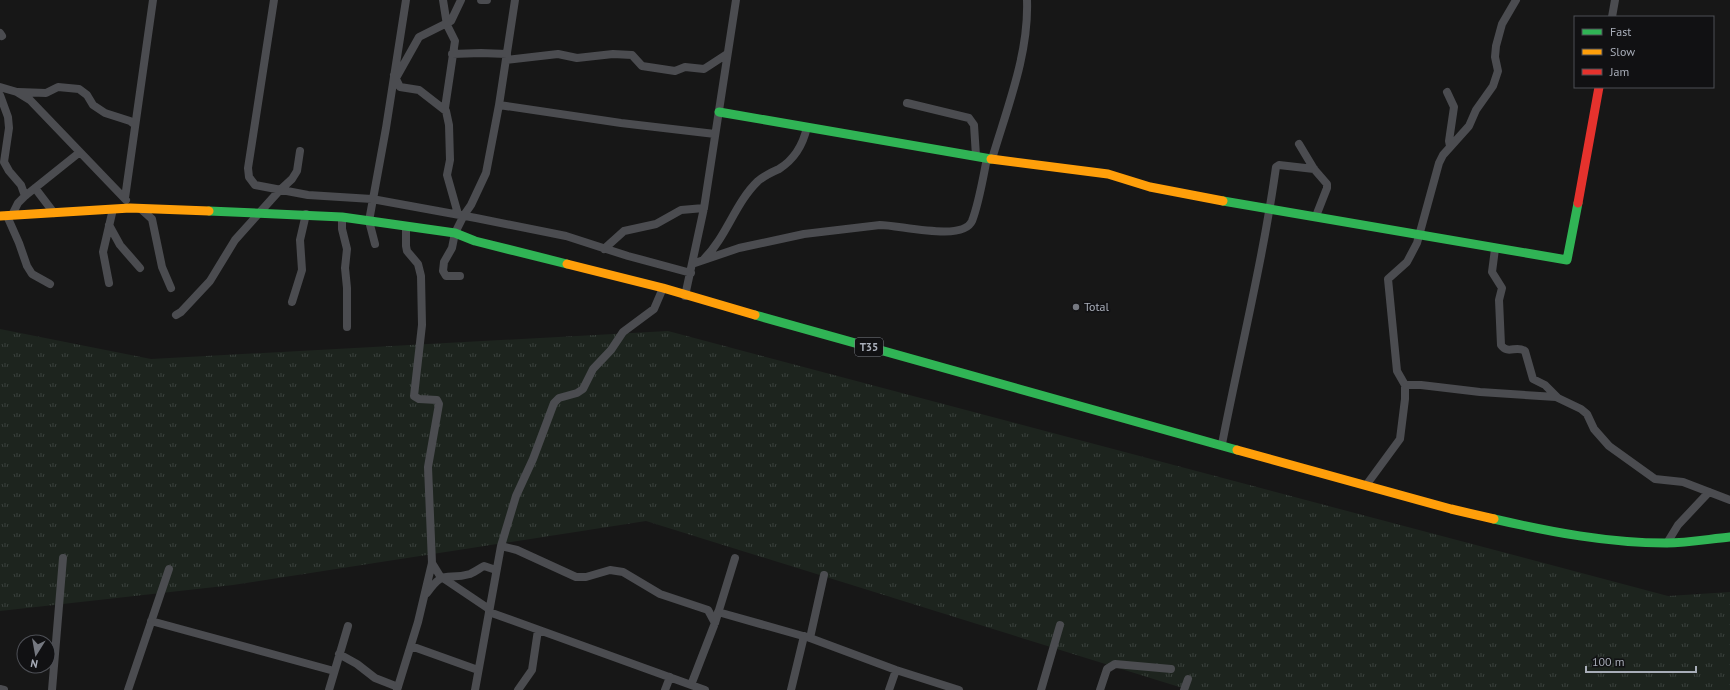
<svg xmlns="http://www.w3.org/2000/svg" width="1730" height="690" viewBox="0 0 1730 690" font-family="'PT Sans',sans-serif">
	<defs>
		<pattern id="grass-tufts" width="24" height="20" patternUnits="userSpaceOnUse"><rect width="24" height="20" fill="#1d241e"/><path d="M3 7l-1-3M5 7V3M7 7l1-3M15 17l-1-3M17 17v-4M19 17l1-3" fill="none" stroke="#3b413d"/></pattern>
	</defs>
	<rect width="100%" height="100%" fill="#171717"/>
	<path fill="url(#grass-tufts)" d="M0,329L151,359L668,331L1668,596L1730,592V690H1189L646,521L233,585L0,611Z"/>
	<g fill="none" stroke-linecap="round" stroke-linejoin="round">
		<path stroke="#4b4c50" stroke-width="8" d="M274,0L248,168L249,177L255,185L308,195L372,199L476,218L566,236L628,256L691,273
			M443,0L447,25L455,41L445,108
			M481,0H487
			M1612,17L1615,0
			M0,33L2,36
			M452,54L481,53L507,54
			M506,60L558,54L577,58L613,54L632,55L642,66L675,71L685,67L704,69L727,54
			M394,75L400,87L419,90L446,111L449,125L450,160L447,175L458,214
			M396,78L419,37L451,21L461,0
			M0,87L17,92L30,100L126,200
			M18,92L46,93L58,87L79,89L87,95L93,105L105,113L130,121L135,125
			M1447,92L1454,107L1449,141L1450,146
			M0,95L8,117L9,128L4,162L9,171L21,185L25,196
			M907,103L969,118L974,125L976,156
			M499,105L621,123L715,134
			M1299,144L1314,169L1327,184V188L1316,216
			M992,159C1007,108 1029,54 1027,0
			M35,188L54,213
			M125,198L153,0
			M142,210L152,219L162,267L171,288
			M12,215L18,203L25,196L80,152
			M7,216L19,243L27,266L32,274L50,284
			M342,217V229L347,249L345,268L347,288V327
			M109,225L120,245L140,268
			M375,244L369,221L386,128L406,0
			M604,249L624,231L656,224L681,210L704,208
			M1495,249L1492,272L1502,288L1499,300L1501,345C1508,355 1516,345 1525,351L1533,379L1545,385L1558,398L1581,409L1587,414L1594,429L1609,446L1655,479L1683,482L1730,500
			M704,259C727,236 735,203 758,181C764,176 772,172 779,169C795,159 803,145 807,127
			M692,264L739,248L804,234L880,225C900,225 963,242 972,221C979,203 983,178 987,158
			M460,276H446L443,271L444,262L452,248L455,233L464,215L471,205L486,173L499,105L515,0
			M109,283L103,252L113,209
			M685,296L704,208L736,0
			M292,302L302,270L300,240L306,214
			M176,315L181,312L210,281L235,240L279,191L292,179L297,171L300,151
			M1405,385L1397,371L1388,279L1407,262L1417,243L1439,163L1443,155L1469,126L1476,110L1493,86L1498,71L1495,57L1496,46L1502,24L1516,0
			M1222,444C1240,352 1263,260 1276,167L1279,165L1314,169
			M1367,484L1400,439L1405,399V385H1421L1480,392L1556,397
			M1667,543L1678,525L1709,492
			M501,546L517,550L576,577H586L610,570L623,572L660,594L708,610L715,623
			M432,563L440,576L489,609
			M427,593C445,568 446,581 470,574C475,572 480,568 484,566L496,570
			M489,612L705,690
			M718,612L810,638L896,670L959,690
			M151,621L334,671
			M810,638L824,575
			M411,646L478,670
			M339,654L357,664L375,678L398,687
			M691,685L715,623L735,558
			M0,689L4,690
			M52,690L63,558
			M128,690L169,569
			M329,690L348,626
			M397,690L418,622L432,563L428,467L439,404L437,400L419,399L414,396L422,325L421,276L418,264L407,251L406,246V226
			M475,690L501,546L516,496L533,459L554,403L559,398L577,393L583,389L593,369L611,350L623,332L654,309L663,288
			M518,690L532,670L538,630
			M665,690L670,677
			M791,690L804,636
			M889,690L896,670
			M1041,690L1060,625
			M1100,690L1107,669L1115,664L1171,669
			M1184,690L1188,679"/>
		<path stroke="#30b455" stroke-width="9" d="M719,112L991,159
			M1223,201L1567,260L1578,203
			M209,211L342,217L455,233L475,241L567,264
			M755,315L1237,450
			M1494,519C1551,532 1608,543 1666,543C1688,543 1709,539 1730,537"/>
		<path stroke="#ff9f0a" stroke-width="9" d="M991,159L1108,174L1150,187L1223,201
			M0,216L130,208L209,211
			M567,264L663,288L755,315
			M1237,450L1451,509L1494,519"/>
		<path stroke="#e5322d" stroke-width="9" d="M1578,203L1599,87"/>
	</g>
	<circle fill="#757880" stroke="#111113" stroke-width="1.5" cx="1076" cy="307" r="4"/>
	<g text-anchor="middle" stroke-width="3.5" stroke-linejoin="round" paint-order="stroke">
		<rect fill="#111113" stroke="#7b7e86" stroke-width="1" x="855" y="338" width="28" height="18" rx="3"/>
		<g font-size="11" font-weight="bold" fill="#a8adb8">
			<text x="869" y="351">T35</text>
		</g>
		<g font-size="12" fill="#a8adb8" stroke="#111113" text-anchor="start">
			<text x="1084" y="311">Total</text>
		</g>
	</g>
	<rect x="1574" y="16" width="140" height="72" fill="#111113" stroke="#4d4f55"/>
	<rect x="1582" y="29" width="20" height="6" fill="#30b455" stroke="#4d4f55"/>
	<text x="1610" y="36" font-size="12" fill="#a8adb8">Fast</text>
	<rect x="1582" y="49" width="20" height="6" fill="#ff9f0a" stroke="#4d4f55"/>
	<text x="1610" y="56" font-size="12" fill="#a8adb8">Slow</text>
	<rect x="1582" y="69" width="20" height="6" fill="#e5322d" stroke="#4d4f55"/>
	<text x="1610" y="76" font-size="12" fill="#a8adb8">Jam</text>
	<g transform="translate(36 654) rotate(191)"><circle r="19" fill="#111113" stroke="#4d4f55"/>
	<path d="M0-3L7 15L0 10L-7 15Z" fill="#757880"/>
	<text y="-6" font-size="11" font-weight="bold" text-anchor="middle" fill="#a8adb8">N</text>
	</g>
	<path d="M1586 666v6h110v-6" fill="none" stroke="#a8adb8" stroke-width="2"/>
	<text x="1592" y="666" font-size="12" fill="#a8adb8" stroke="#111113" stroke-width="3" paint-order="stroke">100 m</text>
</svg>
